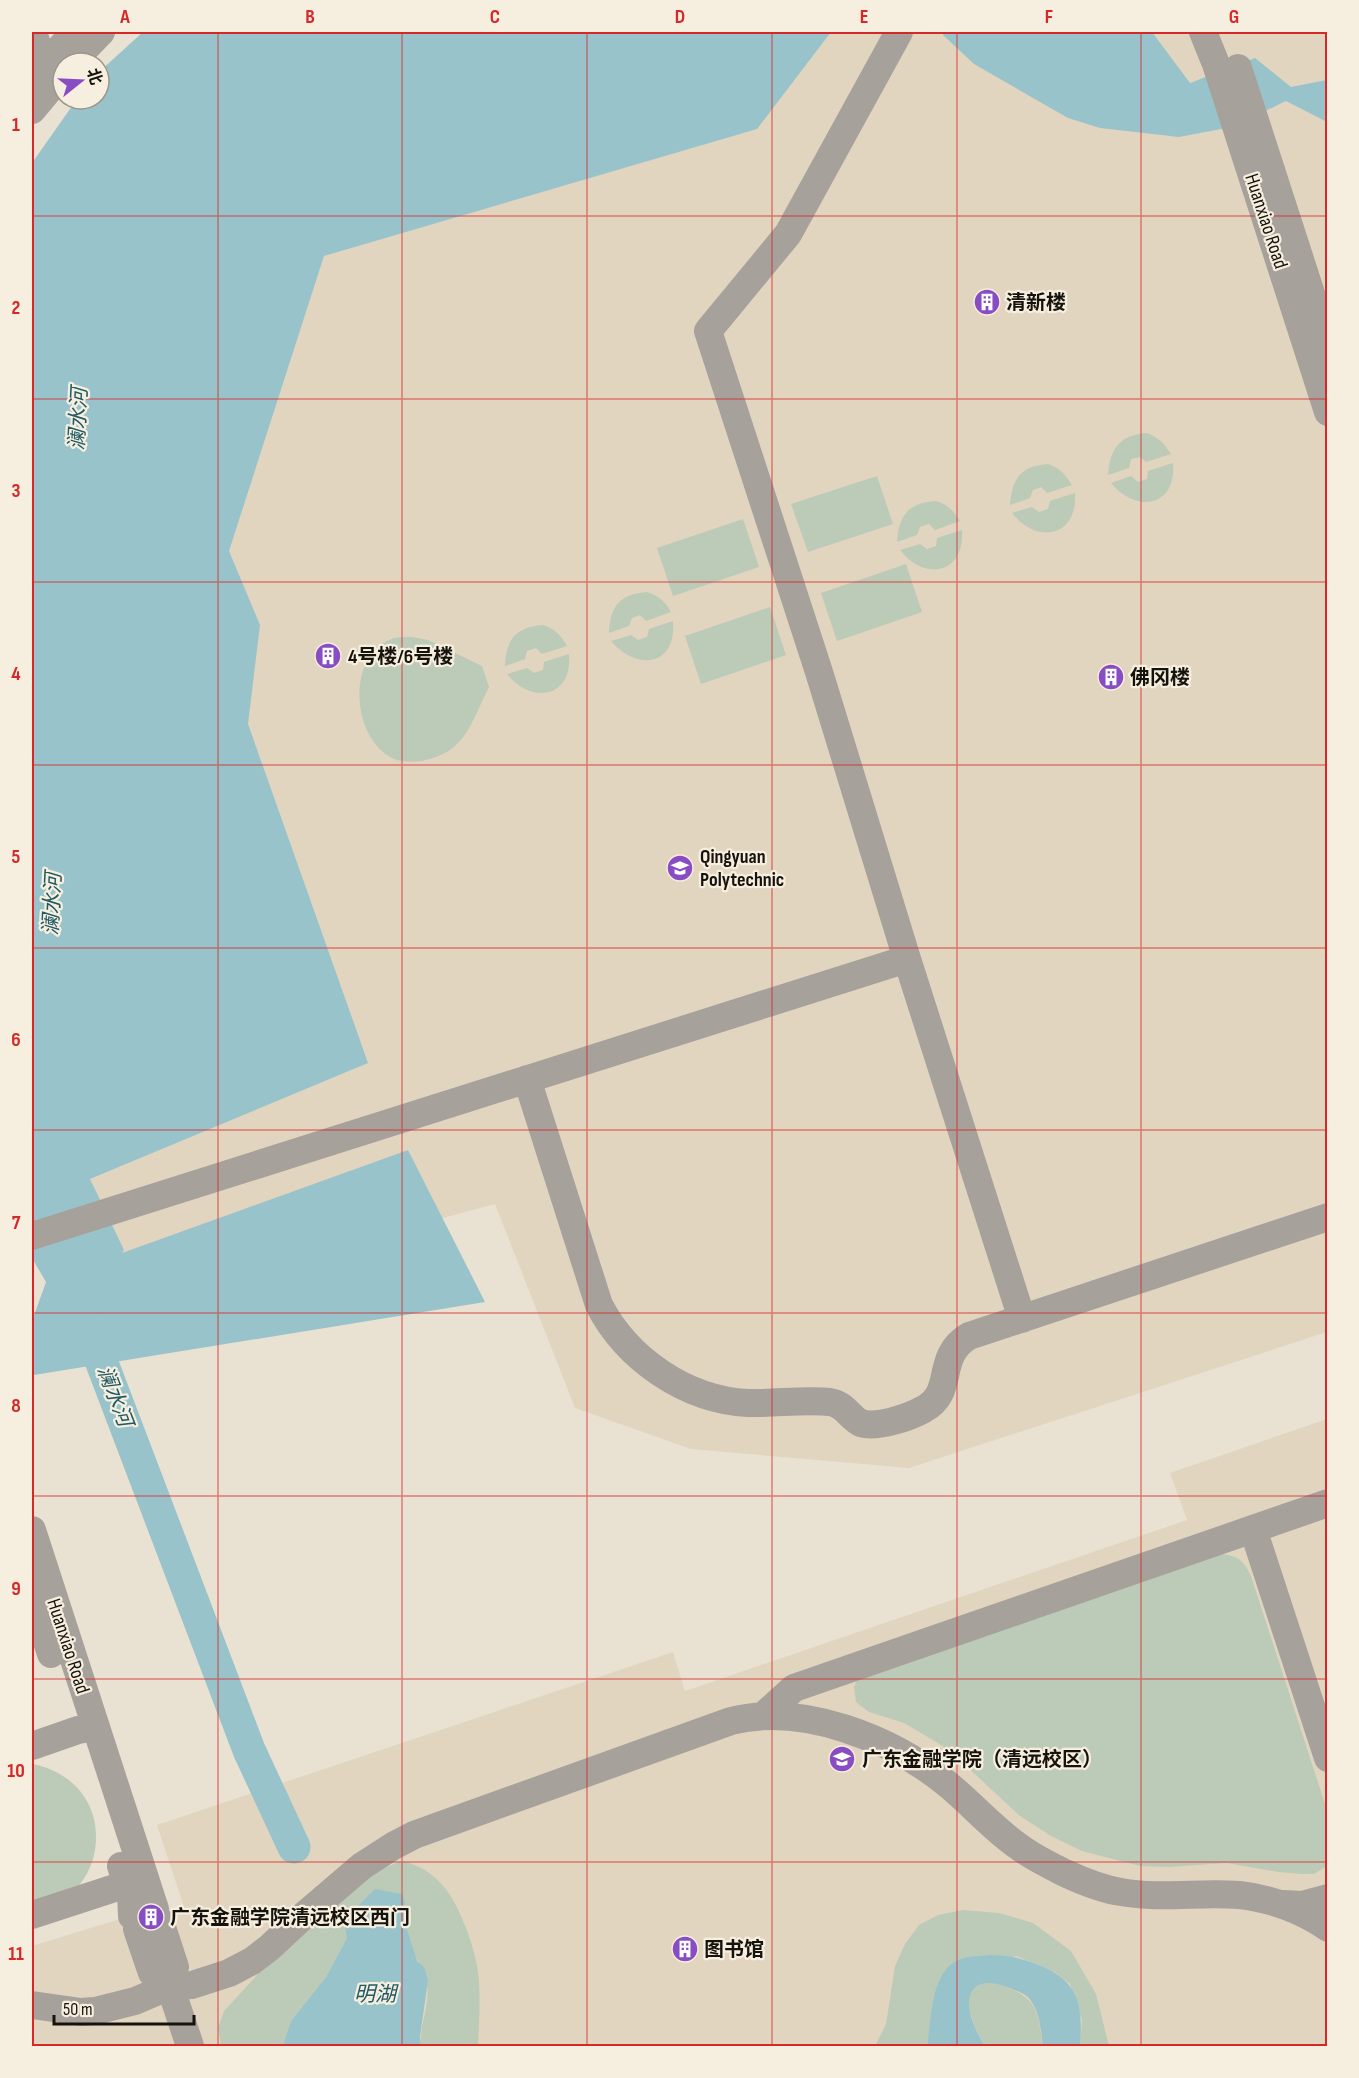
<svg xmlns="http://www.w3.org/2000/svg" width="1359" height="2078" viewBox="0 0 1359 2078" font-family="'Sofia Sans Condensed','Noto Sans SC',sans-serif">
	<rect width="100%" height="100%" fill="#e9e1d1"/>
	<path fill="#e1d5bf" d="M423,32H1327V1332L909,1468L691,1449L575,1408L495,1204L105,1309L32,1171V566Z
		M1327,1419V2046H32V1946L120,1919L124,1928L184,1907L157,1825L673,1652L685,1691L1187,1520L1170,1473Z"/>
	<path fill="#bccab8" d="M1147,433C1159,438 1164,443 1171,454L1146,462L1140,457L1131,459L1129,468L1108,475C1110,448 1120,435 1147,433Z
		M1173,463C1177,507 1136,514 1111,483L1131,476L1138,482L1147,479L1148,471Z
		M1048,464C1060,468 1065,474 1072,485L1047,493L1041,487L1033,490L1030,498L1010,505C1012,478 1021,466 1048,464Z
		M877,476L893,524L808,552L791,504Z
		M1075,493C1078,537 1037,545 1012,513L1032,507L1039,512L1048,509L1050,501Z
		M936,501C948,505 953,510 960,521L935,530L929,524L920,527L917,535L897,542C899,515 908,503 936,501Z
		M743,519L759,567L673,596L657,548Z
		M962,530C965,574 925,582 900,550L920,544L927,549L936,546L937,538Z
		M906,564L922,612L837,641L821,593Z
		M647,592C659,596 665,601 671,612L646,621L640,615L632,618L629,626L609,633C610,606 620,594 647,592Z
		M770,607L786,655L701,684L685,636Z
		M673,621C677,666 637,672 611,641L631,635L638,640L647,637L649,629Z
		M543,625C555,629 560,634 567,646L542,654L536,648L527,651L525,659L505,666C506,639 516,627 543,625Z
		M412,637L428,640L482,666L489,687C479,706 471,732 455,746C446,754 433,759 421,761C412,762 403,762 394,759C351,740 345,654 394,638C399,637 407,637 412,637Z
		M569,654C573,698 532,705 507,674L527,668L534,673L543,670L544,662Z
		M1221,1554C1239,1556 1243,1560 1251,1576L1327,1810V1866L1314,1874H1302L1278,1872L1227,1863L1168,1867L1140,1866L1082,1851L1051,1836L1020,1816L948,1749L904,1723L869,1712L856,1702L854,1687L857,1680Z
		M32,1764C76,1772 104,1809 94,1855C91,1868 84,1881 74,1891C64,1899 44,1904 32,1909Z
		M402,1861C438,1870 453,1894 466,1928C471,1942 476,1957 478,1972C481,1996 479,2022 478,2046H421C419,2026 430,2006 427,1986C426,1973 425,1972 418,1961C408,1948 405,1919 405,1903L347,1938L326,1977L291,2021L284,2042L285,2046H221L218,2028L224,2011L280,1950L375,1871Z
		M963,1910L999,1913L1033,1923L1071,1951L1096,1994L1109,2046H1080L1082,2020L1070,1984L1055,1972L1016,1956L938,1983L927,2046H875L886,2024L895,1966L905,1944L919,1925L938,1915Z
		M993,1982C999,1983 1005,1986 1011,1989C1040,2001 1038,2018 1043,2046H984C974,2024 951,1983 993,1982Z"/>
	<path fill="#98c3cb" d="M143,32H831L757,129L324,256L229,551L260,625L248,724L368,1063L90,1179L124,1250L122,1253L408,1150L485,1302L34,1375L32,1358V1321L46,1282L32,1258V163L77,99H99V72Z
		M944,32H1152L1190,83L1255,58L1291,87L1327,80V122L1286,101L1232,127L1179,137L1100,128L1068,118L974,64L943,35Z
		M375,1889L402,1894L405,1903V1923L417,1961L424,1967L428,1980L420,2037L421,2046H285L284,2042L291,2021L326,1977L347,1938L344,1920Z
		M991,1955C1014,1956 1021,1958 1041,1966C1080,1981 1083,2009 1080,2046H1043C1041,2032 1040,2013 1031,2001C1026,1993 1016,1991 1007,1987C985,1978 964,1983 970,2012C972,2023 979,2035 984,2046H927C932,2019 930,1973 958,1960C967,1956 981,1956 991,1955Z"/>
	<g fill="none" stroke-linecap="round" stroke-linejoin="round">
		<path stroke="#98c3cb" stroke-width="33" d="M86,1321L249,1750L294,1847"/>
		<path stroke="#a7a19c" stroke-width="28" d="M33,32L44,66
			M899,32L788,234L708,331L819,672L907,959
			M1203,32L1216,64L1328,412
			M71,63L101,32
			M1238,68L1328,346
			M32,81L74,32
			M32,110L63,73
			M527,1079L599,1305C627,1359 686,1400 748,1403C775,1404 803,1399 830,1402C844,1404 848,1415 859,1422C873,1430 910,1417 924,1409C956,1392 934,1357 969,1336L1328,1217
			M32,1236L907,959L1022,1319
			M1253,1529L1328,1758
			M32,1530L155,1909
			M32,1596L51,1654
			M764,1715L794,1688L1328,1503
			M32,1746L78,1730L96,1727
			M121,1866L131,1894L132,1916
			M1283,1904L1302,1905L1328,1898
			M32,1915L127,1884L139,1872
			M137,1929L152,1973L170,1986L175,1967L160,1921
			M170,1986L190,2046
			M32,2005L81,2012L95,2011L135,2001L170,1986L192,1985L229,1973L252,1961L269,1948L300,1919L362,1866L393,1846L414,1835L731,1721C802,1703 891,1738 946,1783C971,1803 992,1828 1018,1846C1032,1857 1049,1865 1065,1873C1082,1881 1102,1889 1121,1892C1160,1899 1199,1892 1239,1895C1269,1898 1303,1910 1328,1928"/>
	</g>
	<path fill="none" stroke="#d62828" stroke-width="1.5" stroke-opacity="0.55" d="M218,32V2046M402,32V2046M587,32V2046M772,32V2046M957,32V2046M1141,32V2046M32,216H1328M32,399H1328M32,582H1328M32,765H1328M32,948H1328M32,1130H1328M32,1313H1328M32,1496H1328M32,1679H1328M32,1862H1328"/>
	<defs>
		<symbol id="building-disc" viewBox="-11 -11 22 22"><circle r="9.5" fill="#884cc3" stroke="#f6eede"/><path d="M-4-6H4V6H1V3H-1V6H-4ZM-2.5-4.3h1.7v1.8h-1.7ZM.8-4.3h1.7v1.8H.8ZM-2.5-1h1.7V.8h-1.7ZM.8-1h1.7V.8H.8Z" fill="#fff"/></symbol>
		<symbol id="university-disc" viewBox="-11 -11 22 22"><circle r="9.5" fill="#884cc3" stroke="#f6eede"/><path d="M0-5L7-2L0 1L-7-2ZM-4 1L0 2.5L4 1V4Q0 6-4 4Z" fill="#fff"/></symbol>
	</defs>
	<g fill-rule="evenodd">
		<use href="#building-disc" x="972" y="287" width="30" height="30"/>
		<use href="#building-disc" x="313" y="641" width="30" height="30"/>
		<use href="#building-disc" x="1096" y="662" width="30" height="30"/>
		<use href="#university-disc" x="665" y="853" width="30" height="30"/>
		<use href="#university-disc" x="827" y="1744" width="30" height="30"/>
		<use href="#building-disc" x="136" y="1902" width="30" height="30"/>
		<use href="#building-disc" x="670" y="1934" width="30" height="30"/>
	</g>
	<g text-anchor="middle" stroke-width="4.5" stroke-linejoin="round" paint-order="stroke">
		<g font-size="20" fill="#16130d" stroke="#f6eede">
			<text transform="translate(1267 221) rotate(72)" y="7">Huanxiao Road</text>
			<text transform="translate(69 1646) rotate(72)" y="7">Huanxiao Road</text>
		</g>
		<g font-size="20" font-weight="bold" fill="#16130d" stroke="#f6eede" text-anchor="start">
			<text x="1006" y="309">清新楼</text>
			<text x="348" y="663">4号楼/6号楼</text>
			<text x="1130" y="684">佛冈楼</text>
			<text x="700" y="863">Qingyuan<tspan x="700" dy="23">Polytechnic</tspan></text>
			<text x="862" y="1766">广东金融学院（清远校区）</text>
			<text x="170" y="1924">广东金融学院清远校区西门</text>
			<text x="704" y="1956">图书馆</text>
		</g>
		<g font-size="21" font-style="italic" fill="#205a64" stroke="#f6eede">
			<text transform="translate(78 419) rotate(-87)" y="7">澜水河</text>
			<text transform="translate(52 904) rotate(-87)" y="7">澜水河</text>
			<text transform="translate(115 1396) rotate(69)" y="7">澜水河</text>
			<text x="375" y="2001">明湖</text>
		</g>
	</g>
	<rect width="1359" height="2078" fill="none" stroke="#f6eede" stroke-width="66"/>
	<g transform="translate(81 81) rotate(72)"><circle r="28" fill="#f6eede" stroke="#9c968a" stroke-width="1.5"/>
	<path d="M0-4.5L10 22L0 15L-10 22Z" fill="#884cc3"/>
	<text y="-9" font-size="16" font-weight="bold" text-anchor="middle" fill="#16130d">北</text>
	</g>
	<path d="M54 2015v9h140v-9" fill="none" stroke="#16130d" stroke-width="3"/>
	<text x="63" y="2015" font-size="18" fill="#16130d" stroke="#f6eede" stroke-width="4.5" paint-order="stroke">50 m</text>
	<rect x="33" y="33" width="1293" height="2012" fill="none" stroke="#d62828" stroke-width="2"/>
	<g font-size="20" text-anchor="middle" font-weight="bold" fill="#d62828">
		<text x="125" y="23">A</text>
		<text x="310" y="23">B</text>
		<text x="495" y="23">C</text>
		<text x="680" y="23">D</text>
		<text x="864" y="23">E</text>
		<text x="1049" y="23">F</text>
		<text x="1234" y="23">G</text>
		<text x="16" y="131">1</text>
		<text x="16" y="314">2</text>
		<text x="16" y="497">3</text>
		<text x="16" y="680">4</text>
		<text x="16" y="863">5</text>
		<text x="16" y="1046">6</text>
		<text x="16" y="1229">7</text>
		<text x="16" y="1412">8</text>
		<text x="16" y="1595">9</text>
		<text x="16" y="1777">10</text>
		<text x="16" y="1960">11</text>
	</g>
</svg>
